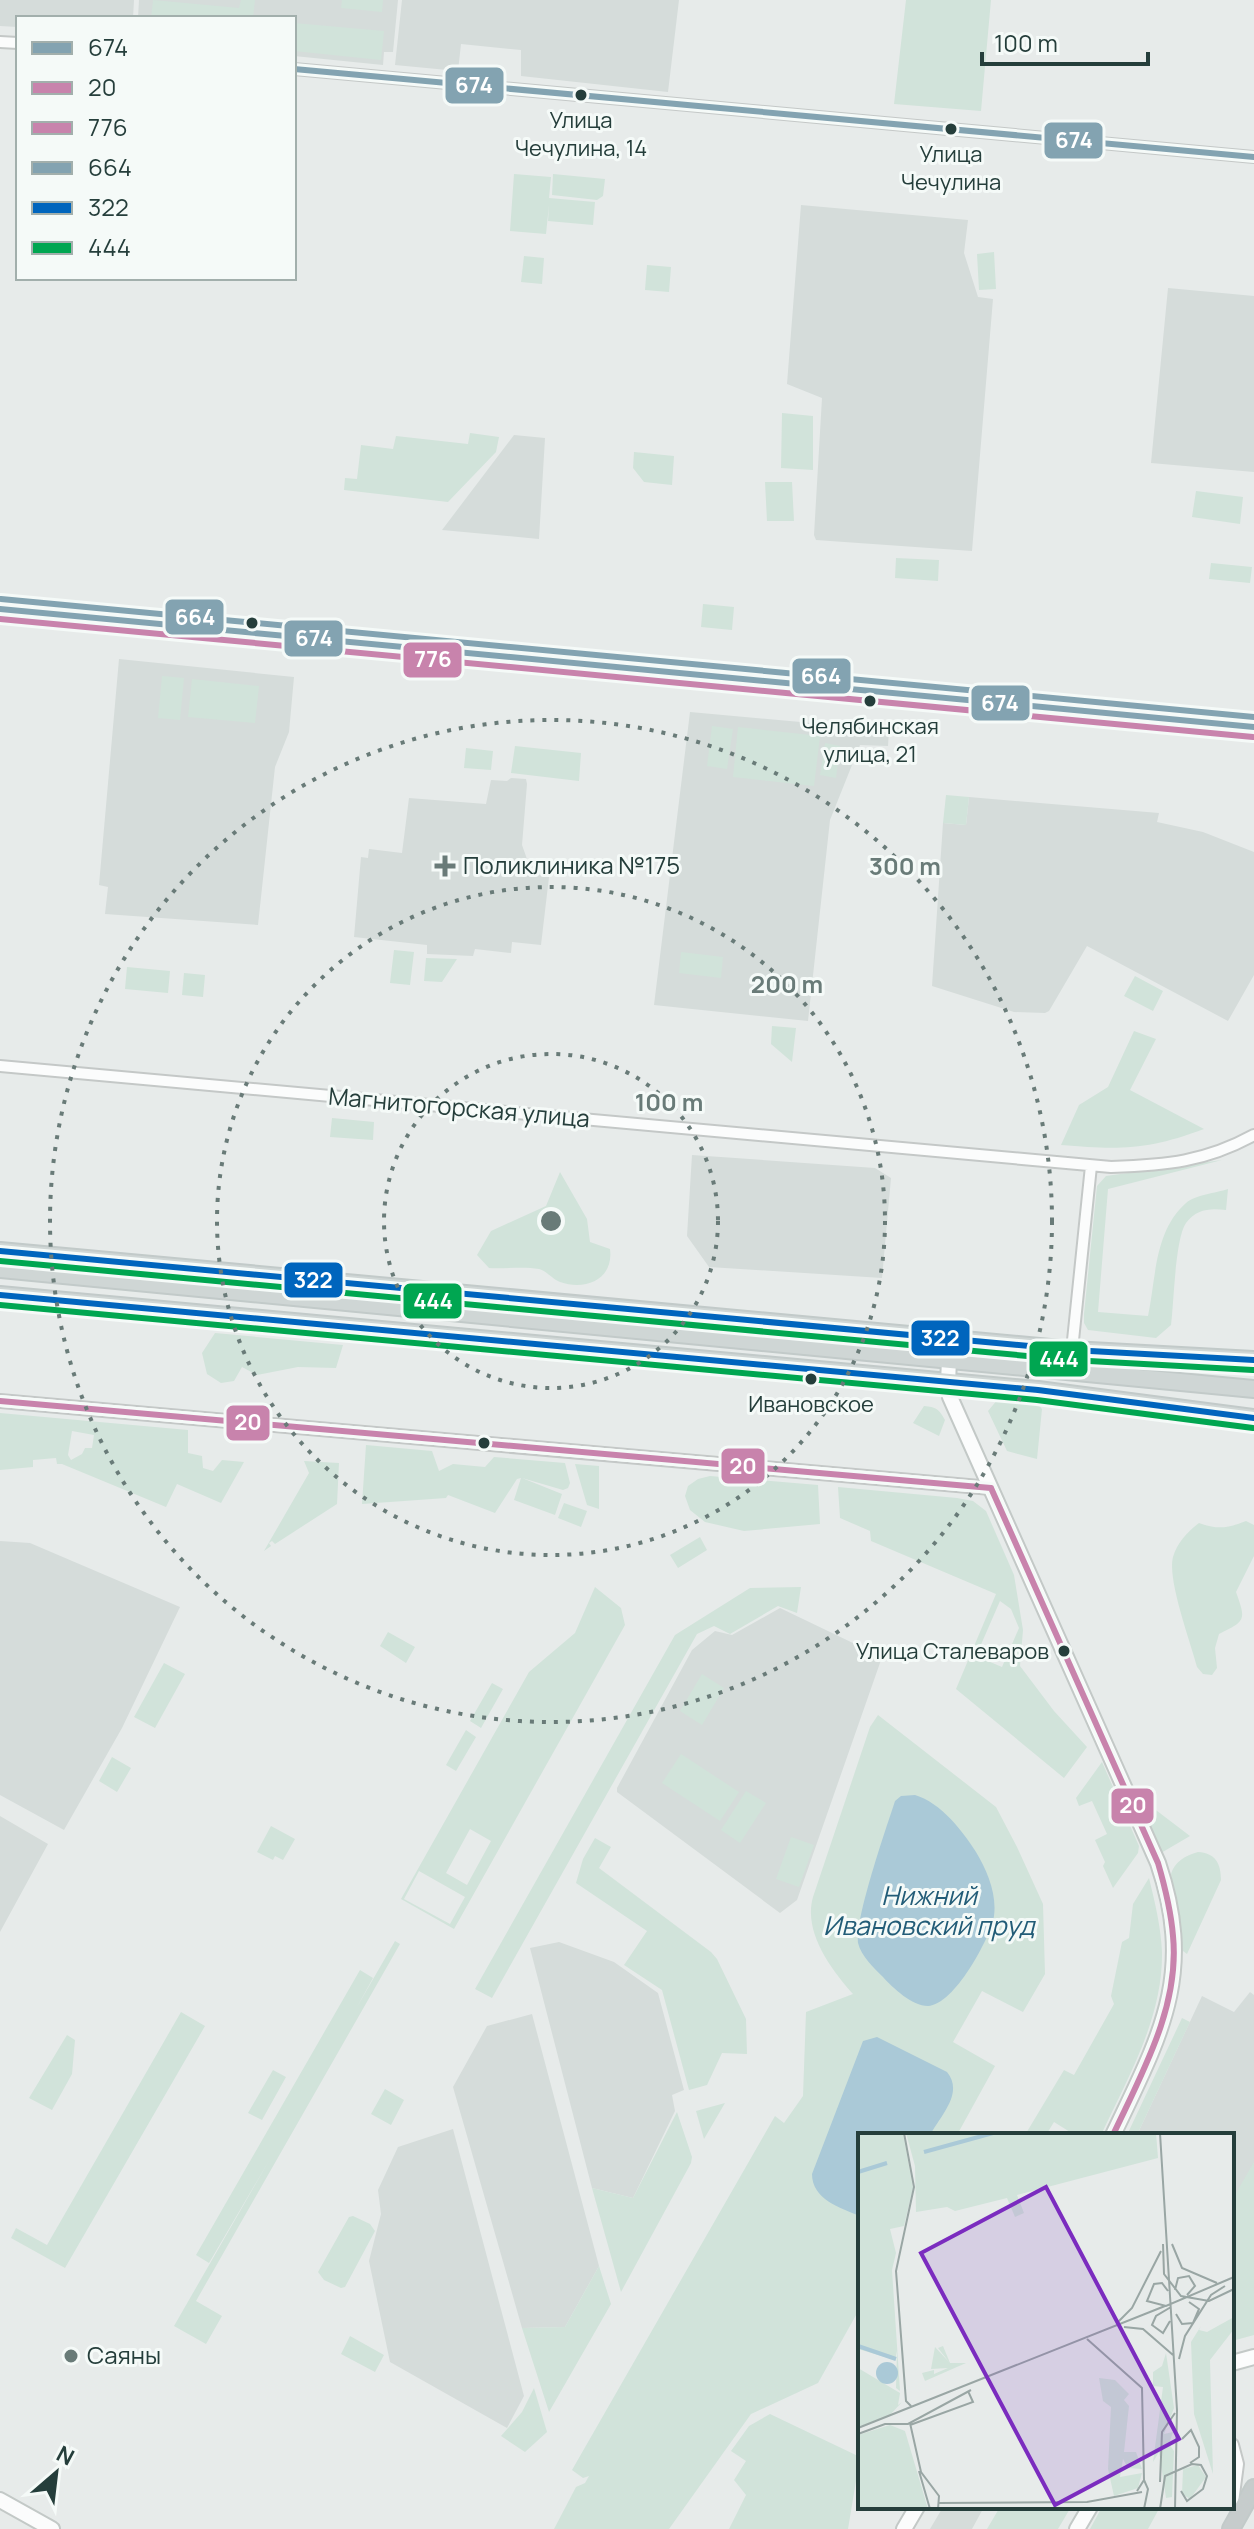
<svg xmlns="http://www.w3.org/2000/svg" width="1254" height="2529" viewBox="0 0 1254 2529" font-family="Manrope,sans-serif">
	<rect width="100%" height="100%" fill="#e7ebea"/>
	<path fill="#d5dcda" d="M0,0H134L133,18H18V27L0,26Z
		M139,0H398L393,52H384L383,65L294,56V18H138Z
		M402,0H679L668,92L521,76V50L461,44L458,71L395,65Z
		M801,205L968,220L964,253L978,297L993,299L972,551L816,540L814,535L822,398L787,384Z
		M1168,288L1254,296V472L1151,463Z
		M514,435L545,438L539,539L442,530Z
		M119,659L294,677L289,732L275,767L258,925L105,914L108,887L99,885Z
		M690,712L889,730L888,746L860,745L830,820L808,1021L654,1005Z
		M511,778L526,779L527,784L522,845L532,873L549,877L541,945L512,942L511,953L475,949L473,956L427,954V945L354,937L361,857L368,858L369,849L402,853L409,798L486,804L491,780L507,781Z
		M969,797L1159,813L1157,822L1203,832L1254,852V975L1228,1021L1087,946L1049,1011L1045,1013L1014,1012L932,986L943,823L966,825Z
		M692,1155L875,1168L891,1178L882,1278L709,1267L687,1236Z
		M0,1541L30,1543L180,1607L122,1728L64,1830L0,1795Z
		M780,1608L880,1656L881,1660L797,1900L780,1913L617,1792V1788L692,1650L715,1631L732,1635Z
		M0,1816L48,1844L0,1932Z
		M559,1942L614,1962L658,1993L684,2090L672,2095L675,2111L633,2198L592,2188L530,1948Z
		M1250,1992L1254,1995V2163L1232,2202V2135H1137L1202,1996L1234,2012Z
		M532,2014L599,2266L565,2327L522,2328L453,2087L487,2026Z
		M453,2129L524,2396L507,2428L390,2362L369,2261L381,2214L378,2190L398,2147Z
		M943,2507H984L972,2529H930Z"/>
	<path fill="#d1e3da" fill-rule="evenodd" d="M153,0L239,8L241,0H255L253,18H151Z
		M342,0H383L382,12L341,8Z
		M906,0H991L981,111L894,104Z
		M294,23L384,31L381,60L294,51Z
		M514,174L551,177L549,198L595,202L593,225L548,221L549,205L546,234L510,231Z
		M553,174L605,179L603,196L597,200L552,195Z
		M994,252L996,289L979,290L977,254Z
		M524,256L544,258L542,284L521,282Z
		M647,265L671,267L669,292L645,290Z
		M782,413L813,416V470L781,468Z
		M470,433L499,437L496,452L448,502L344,490L345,478L357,479L361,445L393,449L396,436L468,444Z
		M634,452L674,456L672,485L644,482L633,468Z
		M765,482H792L794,521H767Z
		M1196,491L1243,497L1240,524L1192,517Z
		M896,558L939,560L938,581L895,578Z
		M1211,563L1252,567L1250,583L1209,579Z
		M703,604L734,607L732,630L701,627Z
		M162,676L184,678L180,720L158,718Z
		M192,679L259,686L255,723L188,717Z
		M712,726L733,729L727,769L707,766Z
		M738,727L820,736L814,786L733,777Z
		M825,743L840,746L836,778L820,775Z
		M515,746L581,753L579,781L511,773Z
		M466,748L493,751L491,770L464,768Z
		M946,795L969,797L966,825L943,823Z
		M394,950L414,952L410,985L390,983Z
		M681,952L723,957L721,978L679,973Z
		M426,958L457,959L442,982L424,981Z
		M127,967L170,971L168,993L125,989Z
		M184,973L205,975L203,997L182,995Z
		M1135,976L1163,991L1153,1011L1124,996Z
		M772,1026L796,1028L792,1062L771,1044Z
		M1134,1031L1156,1039L1130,1090L1204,1129C1148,1150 1120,1150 1061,1145L1079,1105L1108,1087Z
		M332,1118L374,1122L373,1140L330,1137Z
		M1222,1160L1108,1189L1098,1312L1148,1316C1156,1279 1154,1231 1186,1203C1195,1195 1216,1193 1228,1189L1226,1210C1210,1208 1196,1209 1186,1223C1175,1239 1174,1303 1171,1325L1156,1338L1088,1330L1084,1323V1314L1097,1186L1106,1176Z
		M560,1172L587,1219L590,1242L610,1249C614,1279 586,1291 560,1282C552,1279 547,1271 539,1269C524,1266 504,1269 489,1268L477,1255L491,1231L546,1206Z
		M215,1333L343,1345L336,1368L298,1367L257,1375L242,1367L234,1381L221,1383L207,1374L202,1353Z
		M1013,1398L1033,1399L1042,1409L1037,1459L1007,1451L988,1411L998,1399Z
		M924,1406C936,1407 939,1409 945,1420L939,1436L913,1423Z
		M0,1413L188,1430V1453L202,1456L203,1468L213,1471L222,1460L244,1462L221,1503L177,1484L166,1507L62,1464H57L56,1458L33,1460V1467L0,1470ZM72,1431L94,1435L92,1448H85L82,1454L71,1460L68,1455Z
		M366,1445L432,1451L439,1471L453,1464L485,1467L494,1457L565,1463L570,1483L568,1488L563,1490L522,1478L562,1494L555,1515L514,1500L521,1478L517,1479L495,1513L448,1495L446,1498L362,1504Z
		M304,1461L339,1463L337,1504L275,1544L272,1541L269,1543L271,1546L264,1551L309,1473Z
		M575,1464L599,1466V1509L587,1505Z
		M710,1476L818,1485L820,1524L744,1531L705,1522L690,1510L685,1496L688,1486L698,1479Z
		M838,1487L957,1498L973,1501L986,1511L1014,1575L1023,1630L1020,1666L1054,1711L1087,1747L1064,1778L956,1689L996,1594L871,1541L870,1531L840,1518ZM1000,1601L1011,1609L1019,1628L1002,1667L976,1656Z
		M564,1503L587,1511L581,1527L558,1518Z
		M1246,1521L1254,1525V1556L1236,1592C1246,1620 1246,1621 1219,1634L1215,1648L1217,1668L1212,1675L1203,1674L1197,1667C1191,1643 1167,1580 1173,1557C1177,1543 1188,1531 1199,1523C1218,1530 1228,1528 1246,1521Z
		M700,1537L707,1550L678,1568L670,1555Z
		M595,1587L621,1608L625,1625L454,1929L401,1899L529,1672L575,1633ZM470,1829L491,1841L467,1885L446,1873ZM419,1871L465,1897L450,1924L404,1899Z
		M801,1587L797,1613L778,1606L730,1634L714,1626L697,1634L492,1998L475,1989L675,1635L750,1588Z
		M388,1632L415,1647L406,1663L380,1646Z
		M164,1663L185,1674L155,1728L134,1717Z
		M702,1674L724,1688L702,1725L680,1711Z
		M492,1683L503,1689L481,1728L470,1721Z
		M878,1715L996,1807L1017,1847L1043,1904L1045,1974L1023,2012L982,1991L953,2042L995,2066L957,2135H860V2308L818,2383L751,2414L669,2529H554L576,2487L585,2483L589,2476L583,2478L572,2470L775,2116L784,2123L803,2096L806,2012L853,1994C831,1969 803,1932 813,1897L870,1727Z
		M466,1730L476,1737L456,1771L446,1765Z
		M681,1754L739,1792L720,1821L662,1783Z
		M112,1757L131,1768L117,1792L99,1781Z
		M1102,1762L1139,1846L1138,1853L1113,1888L1103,1866L1105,1862L1095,1840L1107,1834L1092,1801L1079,1806L1076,1798Z
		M746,1791L766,1803L740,1843L721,1830Z
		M1140,1800L1144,1801L1190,1836L1161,1853L1139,1804Z
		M271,1826L295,1839L283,1860L275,1856L273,1860L257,1852Z
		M791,1837L814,1845L799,1887L776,1879Z
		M595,1838L611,1847L599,1868L711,1952L717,1959L746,2019L747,2054L722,2053L707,2085L689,2090L662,1990L624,1965L647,1931L576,1883L583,1859Z
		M1198,1852C1215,1853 1221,1863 1221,1880L1187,1954L1183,1951L1171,1874C1175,1861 1185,1856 1198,1852Z
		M1149,1878C1155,1903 1161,1927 1162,1952C1163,2018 1128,2077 1101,2135H1068L1070,2132L1054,2122L1046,2135H1025L1064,2070L1074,2075L1114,2004L1111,1996L1122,1942L1129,1938L1133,1904Z
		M395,1941L400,1944L196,2301L222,2316L206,2344L174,2326L270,2159L209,2263L196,2255L360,1970L373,1978L357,2007Z
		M181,2012L205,2026L65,2268L11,2238L16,2228L47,2245Z
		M1182,2018L1190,2022L1137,2135H1127Z
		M67,2035L75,2040L72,2074L52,2110L29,2098Z
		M273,2070L286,2077L262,2120L248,2113Z
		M385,2089L404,2100L391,2125L371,2114Z
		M725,2103L704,2139L696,2111Z
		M677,2112L692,2157L691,2163L621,2292L592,2188L633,2198Z
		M1254,2162V2335L1232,2341V2200Z
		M353,2216L370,2224L375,2231L345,2287L341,2288L324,2280L318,2272L349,2217Z
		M599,2266L611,2304L549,2412L522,2328L565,2327Z
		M350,2336L384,2355L375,2372L341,2354Z
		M534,2388L547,2432L525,2452L501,2436L522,2412Z
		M770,2414L860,2457L848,2529H729L746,2495L734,2480L746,2461L731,2451L749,2426Z
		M1000,2507H1071L1058,2529H987Z
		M1102,2507H1175H1160L1148,2529H1090Z"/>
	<path fill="#aac9d7" d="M915,1795C941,1803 962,1830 976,1852C987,1870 997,1894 994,1916C990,1939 954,2005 928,2006C912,2006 893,1988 883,1977C874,1968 861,1956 858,1943C855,1918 886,1829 895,1801L901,1796Z
		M877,2037L947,2072C964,2093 941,2115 930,2135H860V2216C840,2208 812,2199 812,2174L863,2041Z"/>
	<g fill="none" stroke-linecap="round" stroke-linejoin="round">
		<defs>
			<path id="minor" d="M0,42L18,43
				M294,69L1254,157
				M0,609L1254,727
				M0,1066L1111,1167C1166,1165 1205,1162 1254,1135
				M1072,1350L1091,1166"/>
			<path id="tertiary" d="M0,1401L991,1488
				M1232,2445L1237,2464L1232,2502"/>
			<path id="secondary" d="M949,1360L948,1383L950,1397L1158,1863C1196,1975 1160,2036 1113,2135
				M1232,2363L1254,2357
				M0,2500L52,2529
				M904,2529L917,2507
				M1077,2529L1090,2507"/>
			<path id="primary" d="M0,1251L1072,1350L1254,1360
				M0,1269L1254,1389
				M0,1295L1038,1390L1254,1418"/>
			<path id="trunk" d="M1231,2529L1254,2488"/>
		</defs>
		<use href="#minor" stroke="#c4c8c7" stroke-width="14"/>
		<use href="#tertiary" stroke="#c4c8c7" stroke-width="16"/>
		<use href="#secondary" stroke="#c3c9c7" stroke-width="18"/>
		<use href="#primary" stroke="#c2cac9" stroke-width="20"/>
		<use href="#trunk" stroke="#c2cac9" stroke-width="20"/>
		<use href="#minor" stroke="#fbfcfc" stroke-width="10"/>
		<use href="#tertiary" stroke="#fbfcfc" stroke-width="12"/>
		<use href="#secondary" stroke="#fbfcfc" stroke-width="14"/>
		<use href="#primary" stroke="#cfd6d5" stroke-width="16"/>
		<use href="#trunk" stroke="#c6cccc" stroke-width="16"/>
		<defs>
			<path id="bus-1" d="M294,69L1254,157
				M0,609L1254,727"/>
			<path id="bus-2" d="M0,1401L991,1488
				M991,1488L1158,1863C1165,1887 1171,1911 1173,1936C1180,2006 1142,2073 1113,2135"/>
			<path id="bus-3" d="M0,619L1253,737"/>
			<path id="bus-4" d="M1,599L1254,717"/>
			<path id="bus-5" d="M0,1251L1072,1350L1254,1360
				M0,1295L1038,1390L1254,1418"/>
			<path id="bus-6" d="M0,1261L1071,1360L1253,1370
				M0,1305L1037,1400L1253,1428"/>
		</defs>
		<use href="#bus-1" stroke="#f5faf8" stroke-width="12"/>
		<use href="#bus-2" stroke="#f5faf8" stroke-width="12"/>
		<use href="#bus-3" stroke="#f5faf8" stroke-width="12"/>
		<use href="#bus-4" stroke="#f5faf8" stroke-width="12"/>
		<use href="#bus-5" stroke="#f5faf8" stroke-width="12"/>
		<use href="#bus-6" stroke="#f5faf8" stroke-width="12"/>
		<use href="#bus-1" stroke="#83a3b1" stroke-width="6"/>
		<use href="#bus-2" stroke="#c883ac" stroke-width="6"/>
		<use href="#bus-3" stroke="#c883ac" stroke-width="6"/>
		<use href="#bus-4" stroke="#83a3b1" stroke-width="6"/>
		<use href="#bus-5" stroke="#0065bd" stroke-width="6"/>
		<use href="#bus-6" stroke="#00a651" stroke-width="6"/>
	</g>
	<g fill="none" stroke="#697b78" stroke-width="4" stroke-dasharray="4 8">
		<circle cx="551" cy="1221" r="167"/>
		<circle cx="551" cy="1221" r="334"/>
		<circle cx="551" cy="1221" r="501"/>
	</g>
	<g fill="#253e3b" stroke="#f5faf8" stroke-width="3">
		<circle cx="581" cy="95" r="7"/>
		<circle cx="951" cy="129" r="7"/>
		<circle cx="252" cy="623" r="7"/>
		<circle cx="870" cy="701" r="7"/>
		<circle cx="811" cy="1379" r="7"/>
		<circle cx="484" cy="1443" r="7"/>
		<circle cx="1064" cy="1651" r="7"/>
	</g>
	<g fill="#697b78" stroke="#f5faf8" stroke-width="3">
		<path d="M441 854h8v8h8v8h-8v8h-8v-8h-8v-8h8z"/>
		<circle cx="71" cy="2356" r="8"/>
	</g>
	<g text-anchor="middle" stroke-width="6" stroke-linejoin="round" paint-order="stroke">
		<g font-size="22" fill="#253e3b" stroke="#f5faf8">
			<text x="581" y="128">Улица<tspan x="581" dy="28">Чечулина, 14</tspan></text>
			<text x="951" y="162">Улица<tspan x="951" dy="28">Чечулина</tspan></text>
			<text x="870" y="734">Челябинская<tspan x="870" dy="28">улица, 21</tspan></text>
			<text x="811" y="1412">Ивановское</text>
			<text x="1049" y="1659" text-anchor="end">Улица Сталеваров</text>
		</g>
		<g font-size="24" fill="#253e3b" stroke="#f5faf8" text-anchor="start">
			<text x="463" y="874">Поликлиника №175</text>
			<text x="87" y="2364">Саяны</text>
		</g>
		<g font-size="24" fill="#253e3b" stroke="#f5faf8">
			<text transform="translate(459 1108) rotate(5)" y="8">Магнитогорская улица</text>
		</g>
		<g font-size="26" font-style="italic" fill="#225c77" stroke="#f5faf8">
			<text x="929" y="1905">Нижний<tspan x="929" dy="30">Ивановский пруд</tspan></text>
		</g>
	</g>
	<g transform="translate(858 2133)">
		<rect width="376" height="376" fill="#e7ebea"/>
		<path d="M0,0H45L55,55L46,93L32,96L38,120L34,137L42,258L38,255L39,218L37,227L0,216ZM48,0H298L300,25L159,62L166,80L157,84L149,65L97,78L89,74L58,79L57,33ZM376,184V196L352,227L355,341L336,281L333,209L343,193L341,197L349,199ZM85,213L92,230H108L67,248L64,240L76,237V241L90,235L73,236L77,214L91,229L80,215ZM308,220L316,275L306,301L315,299L311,311L316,318L314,364L308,365L301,319L295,329L305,254L295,253V239L304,233ZM0,235L42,260L40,272L44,269L32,282L0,294ZM241,245L257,247L271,261L266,267L271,273L266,319H278L284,336L270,335L265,326L262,344L284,340L280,355L256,363L250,336L253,274L245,268ZM32,292L47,298L70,376H0V302ZM340,332L348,344L332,366L324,361L325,336Z" fill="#d1e3da"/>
		<path d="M18 240a11 11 0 1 1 22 0a11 11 0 1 1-22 0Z" fill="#aac9d7"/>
		<path fill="none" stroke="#aac9d7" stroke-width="4" d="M66,19L135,0M0,39L29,30M0,213L38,226"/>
		<path fill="none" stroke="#99a6a4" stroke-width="2" d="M46,0L56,54L38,138L48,268L53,273M302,0L319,277L317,376M305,111L306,141L323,163L351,168L376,156M314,111L324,135L359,150M317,157L320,145L331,143L337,153L329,162M310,158L304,150L296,151L289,168L308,173L376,144M318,181L324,191L335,190L341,176L331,169M312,188L305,200L294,192L298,183L313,174M260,189L274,175L303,118M266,194L285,196L315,222M229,206L284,255L286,347L279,358M321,226L327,203L353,162L367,153M52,290L63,339L81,363L80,376M52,292L115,269L110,258M0,295L307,173M0,301L27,291H50L113,257M324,306L333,297L341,314V324L332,330M61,338L72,376M286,347L290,356L286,376M302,349L304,299L317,280M81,370L229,369L284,359M302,376L307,343L334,331L343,332L349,343L345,356L329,368L323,358"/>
		<path fill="#7b2cbf" fill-opacity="0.15" stroke="#7b2cbf" stroke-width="4" d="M188,54L321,306L197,372L63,120Z"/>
		<rect width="376" height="376" fill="none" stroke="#253e3b" stroke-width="4"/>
	</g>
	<circle cx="551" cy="1221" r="12" fill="#697b78" stroke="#f5faf8" stroke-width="4"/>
	<g font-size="24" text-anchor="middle" font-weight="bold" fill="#697b78" stroke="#f5faf8" stroke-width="6" stroke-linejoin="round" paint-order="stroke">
		<text x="905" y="875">300 m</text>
		<text x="787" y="993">200 m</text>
		<text x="669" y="1111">100 m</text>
	</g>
	<g stroke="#f5faf8" stroke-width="3">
		<rect x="444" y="66" width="61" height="39" rx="8" fill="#83a3b1"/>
		<rect x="1043" y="121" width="61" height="39" rx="8" fill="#83a3b1"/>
		<rect x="164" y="598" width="61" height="38" rx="8" fill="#83a3b1"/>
		<rect x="283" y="619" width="61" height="39" rx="8" fill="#83a3b1"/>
		<rect x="402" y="641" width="61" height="38" rx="8" fill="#c883ac"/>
		<rect x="791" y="657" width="61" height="38" rx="8" fill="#83a3b1"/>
		<rect x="970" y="684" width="61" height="38" rx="8" fill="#83a3b1"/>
		<rect x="283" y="1261" width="61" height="38" rx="8" fill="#0065bd"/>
		<rect x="402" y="1282" width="61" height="38" rx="8" fill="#00a651"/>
		<rect x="910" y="1319" width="61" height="38" rx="8" fill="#0065bd"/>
		<rect x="1028" y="1340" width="61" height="38" rx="8" fill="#00a651"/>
		<rect x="225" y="1404" width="46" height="38" rx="8" fill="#c883ac"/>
		<rect x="720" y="1447" width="46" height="38" rx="8" fill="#c883ac"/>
		<rect x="1110" y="1787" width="45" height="38" rx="8" fill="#c883ac"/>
	</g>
	<g font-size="22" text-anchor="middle" font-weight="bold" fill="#fff">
		<text x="474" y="93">674</text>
		<text x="1074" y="148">674</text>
		<text x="195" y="625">664</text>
		<text x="314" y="646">674</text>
		<text x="433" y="667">776</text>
		<text x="821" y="684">664</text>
		<text x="1000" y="711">674</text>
		<text x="313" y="1288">322</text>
		<text x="433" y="1309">444</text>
		<text x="940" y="1346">322</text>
		<text x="1059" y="1367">444</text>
		<text x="248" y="1430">20</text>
		<text x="743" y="1474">20</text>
		<text x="1133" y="1813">20</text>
	</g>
	<rect x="16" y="16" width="280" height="264" fill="#f5faf8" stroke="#a2afac" stroke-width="2"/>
	<rect x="32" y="42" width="40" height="12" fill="#83a3b1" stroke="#a2afac" stroke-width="2"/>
	<text x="88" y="56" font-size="24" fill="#253e3b">674</text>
	<rect x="32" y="82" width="40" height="12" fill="#c883ac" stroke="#a2afac" stroke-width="2"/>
	<text x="88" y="96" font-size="24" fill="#253e3b">20</text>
	<rect x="32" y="122" width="40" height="12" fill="#c883ac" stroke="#a2afac" stroke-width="2"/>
	<text x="88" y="136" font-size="24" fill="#253e3b">776</text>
	<rect x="32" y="162" width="40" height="12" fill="#83a3b1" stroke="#a2afac" stroke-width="2"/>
	<text x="88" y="176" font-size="24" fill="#253e3b">664</text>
	<rect x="32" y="202" width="40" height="12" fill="#0065bd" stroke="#a2afac" stroke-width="2"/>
	<text x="88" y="216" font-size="24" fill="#253e3b">322</text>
	<rect x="32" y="242" width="40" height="12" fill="#00a651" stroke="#a2afac" stroke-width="2"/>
	<text x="88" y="256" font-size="24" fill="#253e3b">444</text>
	<g transform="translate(56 2473) rotate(28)" stroke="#f5faf8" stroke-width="6" paint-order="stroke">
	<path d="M0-6L14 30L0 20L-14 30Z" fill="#253e3b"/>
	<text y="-12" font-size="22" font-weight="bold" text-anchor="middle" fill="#253e3b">N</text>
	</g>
	<path d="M982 52v12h166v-12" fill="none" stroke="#253e3b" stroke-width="4"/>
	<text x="994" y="52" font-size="24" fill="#253e3b" stroke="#f5faf8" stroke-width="6" paint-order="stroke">100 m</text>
</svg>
